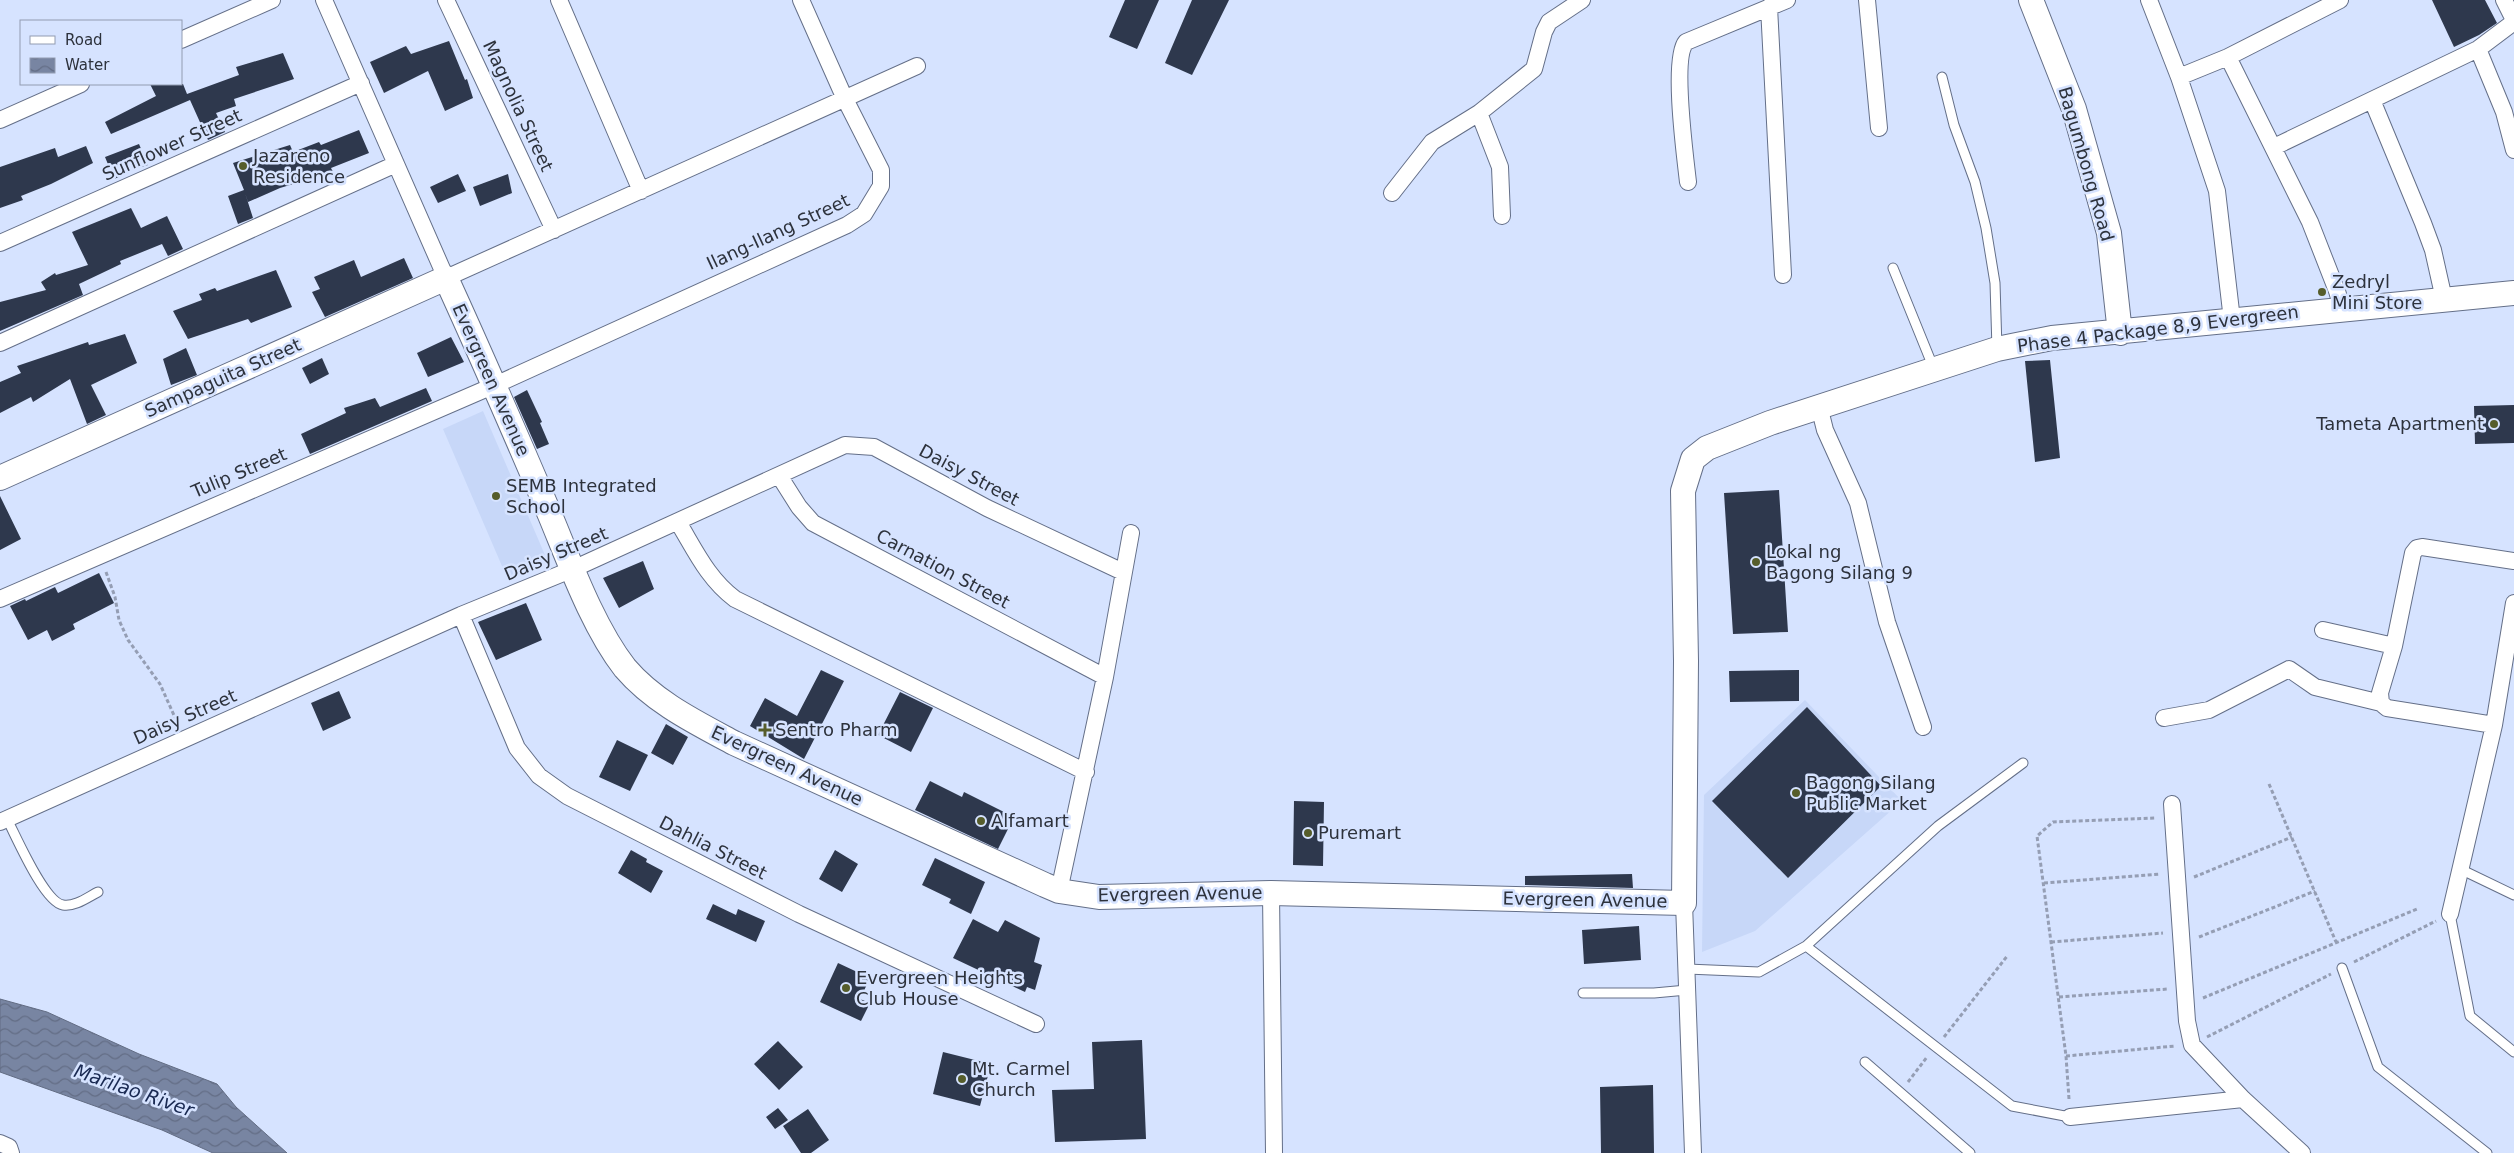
<svg xmlns="http://www.w3.org/2000/svg" width="2514" height="1153" viewBox="0 0 2514 1153" font-family="'DejaVu Sans',sans-serif">
	<defs>
		<pattern id="water-waves" width="16" height="10" patternUnits="userSpaceOnUse" patternTransform="scale(1.25)"><rect width="16" height="10" fill="#7885a2"/><path d="M0 5q4-4 8 0t8 0" fill="none" stroke="#636d85"/></pattern>
	</defs>
	<rect width="100%" height="100%" fill="#d6e3ff"/>
	<path fill="#c7d7f8" d="M483,411L548,562L508,580L443,429Z
		M1805,700L1902,801L1755,931L1702,952L1704,795Z"/>
	<path fill="url(#water-waves)" stroke="#626c83" d="M0,999L47,1012L139,1054L217,1084L236,1107L287,1153H213L162,1130L0,1072Z"/>
	<path fill="#2e384d" d="M1125,0H1159L1137,49L1109,37Z
		M1192,0H1229L1192,75L1165,63Z
		M2432,0H2485L2497,23L2479,35L2454,47Z
		M449,41L465,80L467,79L473,98L445,111L428,71L384,93L370,62L406,46L411,54Z
		M283,53L294,79L234,99L236,106L216,113L225,132L208,140L190,100L111,134L105,122L156,96L150,84H183L187,94L239,75L236,67Z
		M359,130L369,153L331,168L333,172L280,188L248,202L245,193L253,218L238,224L228,196L244,190L233,163L290,145L293,152L319,142L321,145Z
		M139,144L148,165L130,170V172L114,179L105,157Z
		M86,146L93,163L51,184L21,196L23,200L0,208V167L55,148L58,157Z
		M458,174L466,191L438,203L430,187Z
		M508,174L512,193L480,206L473,187Z
		M131,208L141,228L167,216L183,249L168,256L162,244L120,261L121,264L79,284L83,295L0,331V302L46,290L41,282L55,273L56,275L88,265L72,232Z
		M404,258L413,278L325,317L312,292L320,289L314,277L354,260L361,277Z
		M276,270L292,307L251,323L248,319L188,339L173,311L202,300L199,294L215,288L217,291Z
		M125,334L137,363L91,385L106,415L87,424L70,379L33,402L31,397L0,413V382L21,373L17,366L88,342L89,345Z
		M451,337L464,362L428,377L417,353Z
		M186,348L197,375L171,385L163,359Z
		M322,358L329,374L310,384L302,368Z
		M2050,360L2060,458L2035,462L2025,361Z
		M426,388L432,401L310,454L301,434L346,413L344,408L375,398L380,407Z
		M527,390L542,422L540,423L549,444L537,449L514,397Z
		M2514,405V443L2475,444L2474,406Z
		M1779,490L1788,632L1733,634L1724,493Z
		M0,496L21,539L0,550Z
		M643,561L654,589L619,608L603,578Z
		M99,573L114,603L73,624L75,629L52,641L47,630L28,640L10,606L25,599L26,601L55,587L58,593Z
		M526,603L542,640L496,660L478,622Z
		M821,670L844,681L804,759L750,726L765,698L797,716Z
		M1799,670V701L1730,702L1729,671Z
		M339,691L351,718L323,731L311,703Z
		M900,692L933,708L911,752L878,735Z
		M1807,707L1881,786L1788,878L1712,801Z
		M666,724L688,737L673,765L651,753Z
		M617,740L648,755L630,791L599,777Z
		M930,781L962,797L964,792L1014,817L998,849L915,810Z
		M1294,801L1324,802L1323,866L1293,865Z
		M631,850L647,859L646,862L663,871L651,893L618,873Z
		M835,850L858,864L842,892L819,879Z
		M935,858L985,882L971,914L949,903L951,899L922,885Z
		M1632,874L1633,888L1525,885V876Z
		M713,904L736,915L738,909L765,921L756,942L706,919Z
		M973,919L998,932L1005,920L1040,938L1034,962L1042,965L1035,990L1027,987L1025,992L953,958Z
		M1639,926L1641,960L1584,964L1582,930Z
		M838,963L870,978L860,999L870,1003L861,1021L820,1002Z
		M1142,1040L1146,1139L1055,1142L1052,1090L1094,1089L1092,1042Z
		M778,1041L803,1067L779,1090L754,1064Z
		M943,1052L991,1064L980,1106L933,1094Z
		M1653,1085L1654,1153H1601L1600,1087Z
		M778,1108L788,1120L775,1129L766,1117Z
		M808,1109L829,1140L811,1153H801L783,1126Z"/>
	<g fill="none" stroke-linecap="round" stroke-linejoin="round">
		<defs>
			<path id="lane" d="M1942,77L1954,125L1975,182L1986,228L1995,283L1997,349
				M1893,268L1934,369
				M7,819C16,836 44,902 63,905C75,907 88,897 98,892
				M2460,869L2514,895
				M2450,914L2470,1016L2514,1052
				M1806,946L2012,1106L2070,1117
				M2342,968L2378,1067L2487,1153
				M1687,969L1759,972L1806,946L1938,826L2023,763
				M1583,993H1654L1687,990
				M1865,1062L1970,1153"/>
			<path id="street" d="M324,0L446,278L917,66
				M446,0L554,230
				M559,0L641,191
				M1867,0L1879,128
				M2149,0L2179,77L2217,191L2232,320
				M2504,0L2514,20
				M1769,7L1783,275
				M181,40L272,0
				M2478,49L2504,112L2514,150
				M2228,57L2310,222L2337,291L2342,308
				M2179,77L2228,57L2340,0
				M2372,100L2423,223L2433,250L2444,299
				M1479,113L1500,167L1502,216
				M0,120L81,84
				M2274,147L2478,49L2514,22
				M1688,182C1685,156 1672,58 1686,42L1787,0
				M1392,193L1432,142L1479,113L1534,69L1544,32L1549,22L1582,0
				M0,243L361,83
				M0,343L396,164
				M1819,406L1825,430L1858,503L1887,622L1923,727
				M780,477L799,507L813,523L1105,677
				M678,522C695,550 708,579 735,599L1086,772
				M0,599L495,385L847,225L864,214L881,186V170L845,99L801,0
				M461,615L517,748L539,776L567,796L799,914L1036,1024
				M2323,630L2394,646
				M2381,703L2380,693L2394,646L2413,553L2417,548L2422,547L2514,561
				M2164,718L2209,710L2289,669L2315,687L2381,703L2387,708L2494,725
				M2172,804L2187,1021L2192,1045L2243,1099L2302,1153
				M0,822L461,615L573,569L845,445L874,447L987,508L1123,572
				M1059,891L1105,677L1131,533
				M1271,893L1274,1153
				M1684,903L1693,1153
				M2450,914L2494,725L2514,603
				M2070,1117L2243,1099
				M0,1143L9,1147L11,1153"/>
			<path id="secondary" d="M2031,0L2074,109L2109,233L2120,333
				M0,478L446,278C482,357 516,435 550,515C570,563 593,627 625,668C654,702 695,722 734,743L1045,885L1059,891L1099,897L1271,893L1684,903L1686,661L1683,491L1693,459L1707,448L1770,423L1997,349L2052,338L2514,293"/>
		</defs>
		<use href="#lane" stroke="#646f88" stroke-width="11"/>
		<use href="#street" stroke="#646f88" stroke-width="18"/>
		<use href="#secondary" stroke="#646f88" stroke-width="26"/>
		<path stroke="#959eb4" stroke-width="3" stroke-dasharray="4 2.5" stroke-linecap="butt" d="M106,572L115,597L119,620L128,640L160,684L177,722
			M2269,784L2336,942
			M2194,877L2292,837
			M2044,883L2160,874
			M2199,937L2315,891
			M2051,942L2163,933
			M2354,962L2436,921
			M2059,997L2168,989
			M2203,998L2417,909
			M1944,1037L2008,955
			M2207,1037L2331,974
			M2066,1056L2175,1046
			M1908,1082L1927,1057
			M2069,1099L2066,1056L2037,836L2053,822L2156,818"/>
		<use href="#lane" stroke="#fff" stroke-width="9"/>
		<use href="#street" stroke="#fff" stroke-width="16"/>
		<use href="#secondary" stroke="#fff" stroke-width="24"/>
	</g>
	<g fill="#565d2b" stroke="#d6e3ff" stroke-width="2">
		<circle cx="243" cy="166" r="5"/>
		<circle cx="2322" cy="292" r="5"/>
		<circle cx="2494" cy="424" r="5"/>
		<circle cx="496" cy="496" r="5"/>
		<circle cx="1756" cy="562" r="5"/>
		<path d="M762.5 722.5h5v5h5v5h-5v5h-5v-5h-5v-5h5z"/>
		<circle cx="1796" cy="793" r="5"/>
		<circle cx="981" cy="821" r="5"/>
		<circle cx="1308" cy="833" r="5"/>
		<circle cx="846" cy="988" r="5"/>
		<circle cx="962" cy="1079" r="5"/>
	</g>
	<g text-anchor="middle" stroke-width="5" stroke-linejoin="round" paint-order="stroke">
		<g font-size="18" fill="#2d323c" stroke="#d6e3ff">
			<text transform="translate(518 106) rotate(65)" y="6">Magnolia Street</text>
			<text transform="translate(172 145) rotate(-24)" y="6">Sunflower Street</text>
			<text transform="translate(2086 164) rotate(74)" y="6">Bagumbong Road</text>
			<text transform="translate(778 232) rotate(-25)" y="6">Ilang-Ilang Street</text>
			<text transform="translate(2158 329) rotate(-7)" y="6">Phase 4 Package 8,9 Evergreen</text>
			<text transform="translate(223 378) rotate(-24)" y="6">Sampaguita Street</text>
			<text transform="translate(491 380) rotate(66)" y="6">Evergreen Avenue</text>
			<text transform="translate(239 473) rotate(-23)" y="6">Tulip Street</text>
			<text transform="translate(969 475) rotate(28)" y="6">Daisy Street</text>
			<text transform="translate(556 554) rotate(-23)" y="6">Daisy Street</text>
			<text transform="translate(943 569) rotate(28)" y="6">Carnation Street</text>
			<text transform="translate(185 717) rotate(-24)" y="6">Daisy Street</text>
			<text transform="translate(787 766) rotate(25)" y="6">Evergreen Avenue</text>
			<text transform="translate(713 848) rotate(27)" y="6">Dahlia Street</text>
			<text transform="translate(1180 894) rotate(-1)" y="6">Evergreen Avenue</text>
			<text transform="translate(1585 900) rotate(1)" y="6">Evergreen Avenue</text>
		</g>
		<g font-size="18" fill="#2d323c" stroke="#d6e3ff" text-anchor="start">
			<text x="253" y="162">Jazareno<tspan x="253" dy="21">Residence</tspan></text>
			<text x="2332" y="288">Zedryl<tspan x="2332" dy="21">Mini Store</tspan></text>
			<text x="2484" y="430" text-anchor="end">Tameta Apartment</text>
			<text x="506" y="492">SEMB Integrated<tspan x="506" dy="21">School</tspan></text>
			<text x="1766" y="558">Lokal ng<tspan x="1766" dy="21">Bagong Silang 9</tspan></text>
			<text x="775" y="736">Sentro Pharm</text>
			<text x="1806" y="789">Bagong Silang<tspan x="1806" dy="21">Public Market</tspan></text>
			<text x="991" y="827">Alfamart</text>
			<text x="1318" y="839">Puremart</text>
			<text x="856" y="984">Evergreen Heights<tspan x="856" dy="21">Club House</tspan></text>
			<text x="972" y="1075">Mt. Carmel<tspan x="972" dy="21">Church</tspan></text>
		</g>
		<g font-size="19" font-style="italic" fill="#192952" stroke="#d6e3ff">
			<text transform="translate(134 1090) rotate(19)" y="7">Marilao River</text>
		</g>
	</g>
	<rect x="20" y="20" width="162" height="65" fill="#d6e3ff" stroke="#929cb1"/>
	<rect x="30" y="36" width="25" height="8" fill="#ffffff" stroke="#929cb1"/>
	<text x="65" y="45" font-size="15" fill="#2d323c">Road</text>
	<rect x="30" y="58" width="25" height="15" fill="url(#water-waves)" stroke="#929cb1"/>
	<text x="65" y="70" font-size="15" fill="#2d323c">Water</text>
</svg>
